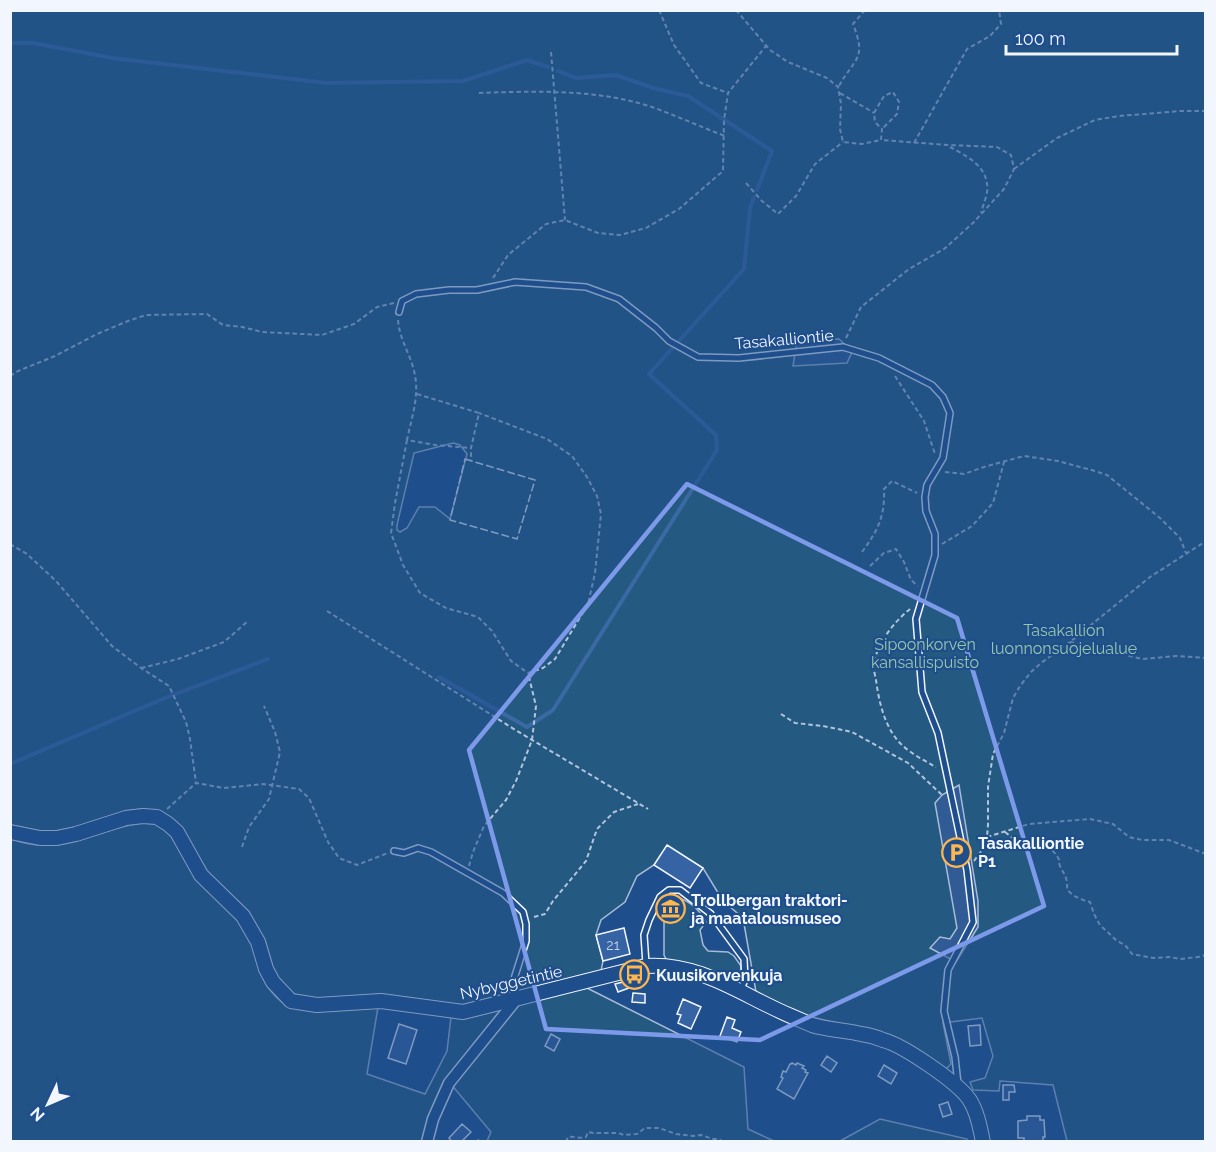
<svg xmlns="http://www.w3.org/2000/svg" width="1216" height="1152" viewBox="0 0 1216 1152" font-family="Raleway,sans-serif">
	<rect width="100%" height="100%" fill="#1f4e8c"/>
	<path fill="#245a82" stroke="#a8bbd7" stroke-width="1.5" fill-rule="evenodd" d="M10,11H1205V1141H1067L1053,1085L1000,1081L999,1091L973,1090L970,1082L985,1078L993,1056L982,1018L943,1023L951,1064L945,1070L910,1045L889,1035L803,1015L756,992L743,918L723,901L703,868L667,846L654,865L637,876L625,902L601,920L596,935L603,961L601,971L462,1005L381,994L317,999L294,994L279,979L273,967L265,940L249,912L207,871L182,828L172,818L160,811L143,809L125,811L75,827L56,831H40L11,825ZM453,443L460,445L467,454L450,519L435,507H419L407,528L400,532L397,530V525L414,453Z
		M143,823L155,824L164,829L172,837L196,879L238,920L252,945L260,972L267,986L276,997L288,1007L317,1012L378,1007L367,1074L425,1094L447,1051L451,1017L463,1019L505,1009L448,1082L426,1141L11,1142V839C33,847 57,847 80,840C101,834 121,825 143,823Z
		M675,898V904H673L672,911H679L680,905H678V898C690,901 700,911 706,922L700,930L703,945L708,951L728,952L734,956L741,966L740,979L734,982L673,963L666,959L664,955V909C666,902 668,900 675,898Z
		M579,984L744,1067L748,1129L774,1141H487L491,1132L450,1083L512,1008Z
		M880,1119L967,1139V1141H840Z"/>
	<path fill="#305b95" stroke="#a8bbd7" stroke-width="1.5" d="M839,339L850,349L853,350L847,363L793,366L797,341Z
		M959,785L978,901V927L956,962L930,948L940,937L950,939L957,928L935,803L942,795Z"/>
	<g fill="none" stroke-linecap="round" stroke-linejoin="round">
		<path stroke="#3b69a3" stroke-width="4" d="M10,43H33L112,58L326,83L463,81L527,60L548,67
			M558,71L576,78L616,75L653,88L688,96L772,151L757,190
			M439,677L527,727L553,710L717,450L716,435L649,374L744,269L750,208L754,197
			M10,764L165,698L268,659"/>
	</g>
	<path fill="#3563a3" stroke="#f2f6ff" stroke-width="1.5" d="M667,845L703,868L690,888L654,865Z
		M624,928L630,954L603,961L596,935Z
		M627,981L629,988L618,992L615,984Z
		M633,993L645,994V1003L632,1002Z
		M683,999L701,1007L691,1029L678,1023L681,1015L677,1014Z
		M727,1017L735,1020L732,1028L741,1032L737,1042L720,1036Z
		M399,1024L417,1030L406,1064L388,1058Z
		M980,1025L981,1045L970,1046L968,1026Z
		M551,1034L560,1039L554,1051L545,1046Z
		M827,1056L837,1063L831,1072L821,1065Z
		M792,1063L796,1065L797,1063L804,1066L802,1068L806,1070L805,1072L808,1073L794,1099L777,1089L783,1078L781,1077L783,1071L786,1072L790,1064H791Z
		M884,1065L897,1073L891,1084L878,1076Z
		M1003,1085H1014L1015,1092H1009V1100H1003Z
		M948,1102L952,1114L943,1117L939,1105Z
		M1027,1116H1040V1120H1044L1045,1137H1043V1142H1024V1138H1018V1121L1027,1120Z
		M462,1124L471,1132L461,1142H452L449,1138Z"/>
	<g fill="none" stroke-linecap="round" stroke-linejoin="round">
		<defs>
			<path id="service" d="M399,312L402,301L416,294L449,290H477L515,282L586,287L619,299L656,328L669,341L698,357L739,358L843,347L879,358L932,385L943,397L950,413L943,458L927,485L925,497L926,511L935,534V555L916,619L922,692L938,733L967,870L973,922L948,970L944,1011L955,1057L958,1084
				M394,851L404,853L418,848L431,852L503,893L523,912L526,924V941L514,979L516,998
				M646,964L644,935L649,920L660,897L669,890H680L711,914L744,959L745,980L741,989"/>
			<path id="minor" d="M427,1142L433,1119L449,1083L516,1000"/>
			<path id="tertiary" d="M10,832L40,838H57L76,834L126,818L143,816L157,817L168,824L177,832L201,875L243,916L258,942L266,969L273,982L291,1001L317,1005L381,1001L463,1012L646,966C700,962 743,996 791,1016C798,1019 805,1022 812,1025C828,1030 845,1030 861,1034C869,1035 876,1037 883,1040C903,1045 957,1082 969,1099C977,1111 980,1127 983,1142"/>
		</defs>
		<use href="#service" stroke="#f2f6ff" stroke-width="8"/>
		<use href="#minor" stroke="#f2f6ff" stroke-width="13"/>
		<use href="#tertiary" stroke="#f2f6ff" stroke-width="16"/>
		<path stroke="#b3c4dc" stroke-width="2" stroke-dasharray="4.5 3" stroke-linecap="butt" d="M659,10L674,45L701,83L728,93
			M736,10L770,50L788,62L827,78L838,87L841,104L840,129L843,142L862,144L881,140
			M551,52L565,220
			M839,86C855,57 867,60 853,24L865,10
			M479,93C536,91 598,89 652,107C677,116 701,127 725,136
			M840,93L874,113
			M914,143L967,49L990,36L1001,24L999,10
			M950,147C965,155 985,165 987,184C989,192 983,205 981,213
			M1014,169L1057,138L1095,120L1119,116L1181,111H1206
			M746,183L762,201L778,214L796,196L815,164L843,142
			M493,278L508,255L546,224L565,220L598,233L620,235L646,228L679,209L723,171L724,120L728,93L766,46
			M398,320C399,335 406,347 411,361C422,390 413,411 407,440L435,445L471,448
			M846,338L861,307L909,269L944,249L973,223L1004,189L1014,169L1011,155L997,147L948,145L881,140L882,129L875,122L874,113L884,96L893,92L899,102L897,114L882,129
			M10,376L18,371L55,356L97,334L128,321L146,315L207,314L223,325L242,327L262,332L322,335L354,324L377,307L394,303
			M895,376L924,421L935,454
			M417,394L479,413L471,448V460
			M407,440L395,503L391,533L403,565L420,593L446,608L478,617L492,631L511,661L528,673L543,668L555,659L588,604L595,573L601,514L597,496L587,477L572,456L547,439L479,413
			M945,472L964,474L984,467L1024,456L1058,461L1095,471L1107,475L1160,518L1180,538L1186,553
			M10,544L27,554L56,581L112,646L141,668L169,686L186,722L190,739L196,783
			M942,544L972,526L993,503L1004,462
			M862,552C878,530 885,517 884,489L892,481L917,493
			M870,566L884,553L896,549L904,562L911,580L918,586
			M910,609C894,622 879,641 874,662C873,668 875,675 876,680C879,702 884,724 898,741C908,752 923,760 936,767
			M327,611L517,731L648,809
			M1070,642L1142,659L1177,656L1206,658
			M141,668L178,659L224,642L248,621
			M781,714L795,723L823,726L852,732L908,763L942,795
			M167,809L196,783L224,788L263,784L299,789L309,798L328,842L339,858L357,865L388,853
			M1005,832L1014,839L1024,840L1027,842C1038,840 1051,847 1057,856C1062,864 1057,858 1060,866C1064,875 1068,877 1067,889C1072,896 1081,900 1090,902L1094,914L1100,925L1117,941L1125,945L1132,954L1153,958L1170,957L1180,959L1198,957L1206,955
			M987,837L1029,824L1090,819L1113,824L1129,837L1142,840H1169L1206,854
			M242,847L249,827L269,799L280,752L275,732L264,706
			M974,861L985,846L987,837L988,825V787L993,754L1004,733L1013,698L1020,686L1031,672L1041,663L1070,642L1150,577L1206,541
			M469,866L473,852L484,826L506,800L516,781L532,740L536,706L528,673
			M676,909L677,897
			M534,917L545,914L553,901L586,861L597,829L614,812L638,804
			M475,1142L479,1140L487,1142
			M566,1142L568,1137C574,1136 581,1139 586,1137L588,1132L594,1133H618L624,1135L637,1134L645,1128H659L676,1134L693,1136L701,1135L713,1139H719L723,1142"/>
		<use href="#service" stroke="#1f4e8c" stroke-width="5"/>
		<use href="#minor" stroke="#1f4e8c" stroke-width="10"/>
		<use href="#tertiary" stroke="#1f4e8c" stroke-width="14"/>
		<path stroke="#f2f6ff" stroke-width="1.5" stroke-dasharray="8 3" stroke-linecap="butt" d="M465,459L535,480L517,539L450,520Z"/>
	</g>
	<path d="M0 0H1216V1152H0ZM687,484L957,618L1044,906L760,1040L546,1029L469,750Z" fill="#1f4e8c" fill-opacity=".55" fill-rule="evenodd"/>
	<path fill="none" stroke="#7d9aea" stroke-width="4.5" stroke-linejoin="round" d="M687,484L957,618L1044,906L760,1040L546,1029L469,750Z"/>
	<defs>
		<symbol id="parking-ring" viewBox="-11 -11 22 22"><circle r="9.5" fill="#1f4e8c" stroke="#ffb74d" stroke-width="1.5"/><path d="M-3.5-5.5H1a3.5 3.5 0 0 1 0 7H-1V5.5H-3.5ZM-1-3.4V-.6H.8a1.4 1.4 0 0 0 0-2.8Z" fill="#ffb74d"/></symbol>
		<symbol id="museum-ring" viewBox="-11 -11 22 22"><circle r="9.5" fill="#1f4e8c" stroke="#ffb74d" stroke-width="1.5"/><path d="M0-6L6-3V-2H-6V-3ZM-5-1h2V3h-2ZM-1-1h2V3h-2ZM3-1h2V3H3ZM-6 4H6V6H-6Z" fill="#ffb74d"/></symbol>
		<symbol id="bus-ring" viewBox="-11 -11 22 22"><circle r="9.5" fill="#1f4e8c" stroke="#ffb74d" stroke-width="1.5"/><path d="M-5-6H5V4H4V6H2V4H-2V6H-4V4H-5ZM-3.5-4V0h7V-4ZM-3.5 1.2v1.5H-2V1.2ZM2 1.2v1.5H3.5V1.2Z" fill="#ffb74d"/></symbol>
	</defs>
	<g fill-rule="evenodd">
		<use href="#parking-ring" x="940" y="836" width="33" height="33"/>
		<use href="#museum-ring" x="654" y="892" width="33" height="33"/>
		<use href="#bus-ring" x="618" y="958" width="33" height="33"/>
	</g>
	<g text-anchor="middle" stroke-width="4.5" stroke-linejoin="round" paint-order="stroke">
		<g font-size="14" fill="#c3d1e8">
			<text x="613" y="950">21</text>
		</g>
		<g font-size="16" fill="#f2f6ff" stroke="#1f4e8c">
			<text transform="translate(784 339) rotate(-5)" y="6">Tasakalliontie</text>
			<text transform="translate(511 982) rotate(-13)" y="6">Nybyggetintie</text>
		</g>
		<g font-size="16" fill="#97c8a6" stroke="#1f4e8c">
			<text x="1064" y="636">Tasakallion<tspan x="1064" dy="18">luonnonsuojelualue</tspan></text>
			<text x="925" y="650">Sipoonkorven<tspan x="925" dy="18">kansallispuisto</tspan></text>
		</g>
		<g font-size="16" font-weight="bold" fill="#f2f6ff" stroke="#1f4e8c" text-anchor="start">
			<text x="978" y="849">Tasakalliontie<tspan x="978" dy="18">P1</tspan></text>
			<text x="691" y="906">Trollbergan traktori-<tspan x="691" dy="18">ja maatalousmuseo</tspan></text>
			<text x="656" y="981">Kuusikorvenkuja</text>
		</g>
	</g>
	<rect width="1216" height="1152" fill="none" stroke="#f2f6ff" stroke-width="24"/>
	<g transform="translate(48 1104) rotate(226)" stroke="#1f4e8c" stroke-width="4.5" paint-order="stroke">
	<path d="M0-4.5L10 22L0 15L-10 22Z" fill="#f2f6ff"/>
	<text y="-9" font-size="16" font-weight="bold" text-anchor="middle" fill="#f2f6ff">N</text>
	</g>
	<path d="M1006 45v9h171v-9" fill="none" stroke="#f2f6ff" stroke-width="3"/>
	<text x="1015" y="45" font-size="18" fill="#f2f6ff" stroke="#1f4e8c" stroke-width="4.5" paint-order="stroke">100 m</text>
</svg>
